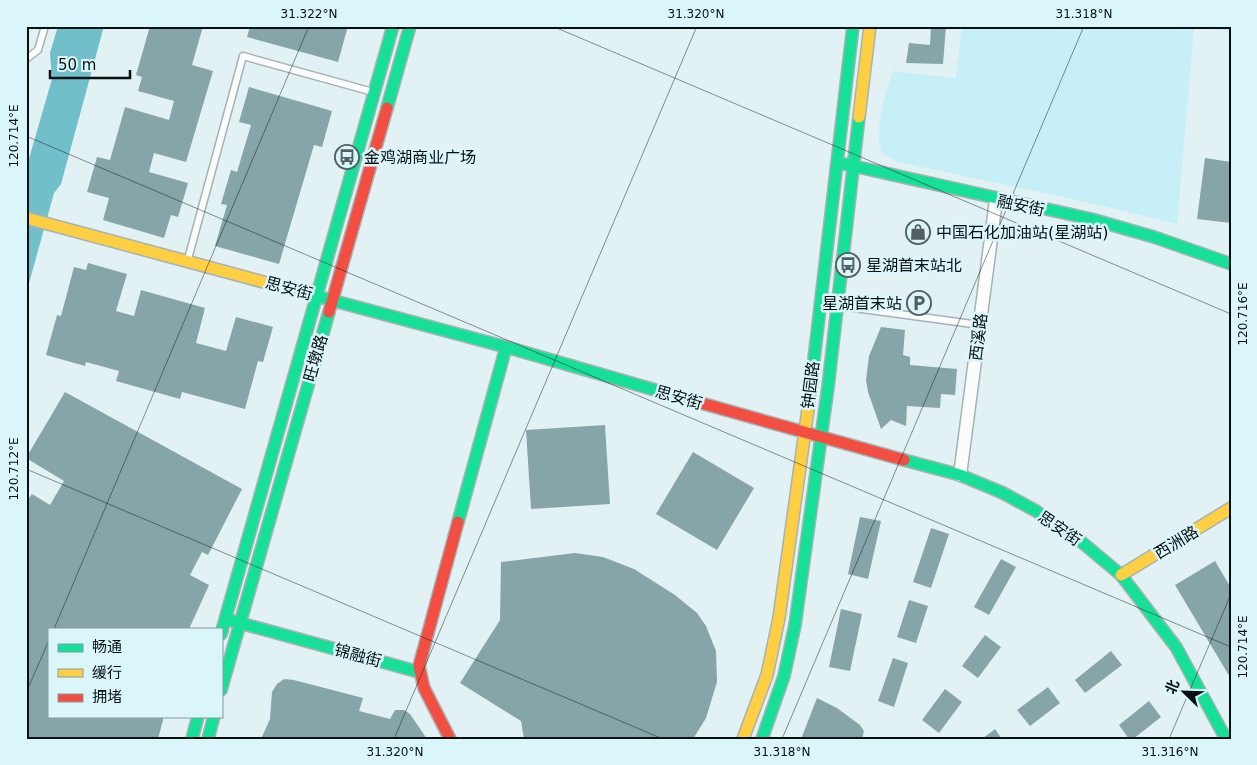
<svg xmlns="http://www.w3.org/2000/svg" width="1257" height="765" viewBox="0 0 1257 765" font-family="'DejaVu Sans','Noto Sans SC',sans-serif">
	<rect width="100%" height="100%" fill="#e2f1f4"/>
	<path fill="#c6eff7" d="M962,26H1231V31L1194,27L1177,224L1086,202L898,162L883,154C872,135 886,92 893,71L956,78Z"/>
	<path fill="#71bfcb" d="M58,26H104L61,184L54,193L26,294V169L52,79L50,53Z"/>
	<path fill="#86a5a9" d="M150,26H203L192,65L213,71L186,162L154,153L149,172L188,183L178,217L171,215L164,238L103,220L109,198L87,192L97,157L110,160L125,107L169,120L174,101L138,91L142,77L136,75Z
		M250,26H348L338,62L247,37Z
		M931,26H946L943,64L906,63L909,43L930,45Z
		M249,87L332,111L322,147L314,145L279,264L215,246L227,205L221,204L231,170L237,172L251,125L239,122Z
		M1205,158L1231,162V223L1197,219Z
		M88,263L127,274L116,311L134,316L141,290L205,308L196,343L226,351L236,317L273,327L263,362L258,361L245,409L182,392L180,399L116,381L119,371L86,362L85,366L46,355L57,315L61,316L74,267L86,270Z
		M881,327L905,330L903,355L910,357V365L957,369L955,395L941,394L940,408L907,406L906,426L891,420L881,429L868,392L866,380L869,356Z
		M65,392L242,489L208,555L202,552L190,575L209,585L189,629H49V716H164L158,739H26V502L32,494L50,505L64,481L26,458Z
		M605,425L610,504L531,509L526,430Z
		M693,452L754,488L717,550L656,514Z
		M860,517L881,521L868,579L848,574Z
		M931,528L949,534L931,588L913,582Z
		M575,553L603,557L634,569L675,595L697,613L706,626L716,651L717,682L706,718L693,739H524L521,721L460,683L500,620L501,562Z
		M1001,559L1016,567L989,615L974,607Z
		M1215,561L1231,588V679L1175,585Z
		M909,600L928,606L916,643L897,637Z
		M841,609L862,614L850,671L829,667Z
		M985,635L1001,647L978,678L962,666Z
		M1111,651L1122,665L1085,693L1075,680Z
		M893,658L908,663L894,707L878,701Z
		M284,679L294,680L363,698L359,711L390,719L395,710H404L410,714L427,739H261L270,719L272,692L277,684Z
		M1048,687L1060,703L1030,726L1017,710Z
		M945,689L962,702L939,733L922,720Z
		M817,698L837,708L860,725L864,731L862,739H801Z
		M1149,701L1161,717L1133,739H1129L1119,725Z
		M995,729L1002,739H982Z"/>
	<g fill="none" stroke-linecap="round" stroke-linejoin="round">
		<defs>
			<path id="lane" d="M26,59L38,50L45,26
				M188,259L243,56L373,92
				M840,306L980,325"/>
			<path id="street" d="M960,475L996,200"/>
			<path id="fast" d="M387,108L410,26
				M840,163L1091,219L1154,237L1231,264
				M286,288L506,347L683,398
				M809,402L853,26
				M904,460L960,475L1003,493L1036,511L1078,539L1121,575L1176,647L1226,739
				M458,522L506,347
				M229,620L419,672
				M221,634L393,26
				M221,690L329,312
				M192,739L198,716
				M208,739L214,716
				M762,739L784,676L795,625L828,387L859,117"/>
			<path id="slow" d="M859,117L870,26
				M26,218L286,288
				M1121,575L1231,508
				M743,739L767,675L779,618L809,402"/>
			<path id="jam" d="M329,312L387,108
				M683,398L904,460
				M450,739L424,688L419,666L458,522"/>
		</defs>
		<use href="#lane" stroke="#a6b2b4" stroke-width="9"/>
		<use href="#street" stroke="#a6b2b4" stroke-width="15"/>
		<use href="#fast" stroke="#a6b2b4" stroke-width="14"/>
		<use href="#slow" stroke="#a6b2b4" stroke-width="14"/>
		<use href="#jam" stroke="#a6b2b4" stroke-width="14"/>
		<use href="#lane" stroke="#fbfdfd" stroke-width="6"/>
		<use href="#street" stroke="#fbfdfd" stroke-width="12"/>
		<use href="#fast" stroke="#16e098" stroke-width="11"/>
		<use href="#slow" stroke="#ffcf43" stroke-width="11"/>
		<use href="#jam" stroke="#f24e42" stroke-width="11"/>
	</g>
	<path fill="none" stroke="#081112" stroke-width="1" stroke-opacity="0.45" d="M552,26L1231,314M26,136L1231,647M26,469L663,739M54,629L309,26M26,693L49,640M394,739L697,26M782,739L1084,26M1169,739L1231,594"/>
	<defs>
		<symbol id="bus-ring" viewBox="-11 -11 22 22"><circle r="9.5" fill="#dbf6fb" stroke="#545f61" stroke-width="1.5"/><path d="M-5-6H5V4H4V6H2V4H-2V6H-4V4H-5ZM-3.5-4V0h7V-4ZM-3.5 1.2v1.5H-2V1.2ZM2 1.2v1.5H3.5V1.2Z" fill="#545f61"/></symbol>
		<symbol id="shop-ring" viewBox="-11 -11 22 22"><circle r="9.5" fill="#dbf6fb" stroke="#545f61" stroke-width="1.5"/><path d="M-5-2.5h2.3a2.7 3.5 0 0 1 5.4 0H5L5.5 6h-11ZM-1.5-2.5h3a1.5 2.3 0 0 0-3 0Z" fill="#545f61"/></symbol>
		<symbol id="parking-ring" viewBox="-11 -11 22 22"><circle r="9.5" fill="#dbf6fb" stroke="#545f61" stroke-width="1.5"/><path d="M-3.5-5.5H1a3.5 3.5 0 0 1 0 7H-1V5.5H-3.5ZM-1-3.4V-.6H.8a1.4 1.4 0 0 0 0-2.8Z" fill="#545f61"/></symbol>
	</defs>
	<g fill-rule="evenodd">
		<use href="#bus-ring" x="333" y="143" width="28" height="28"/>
		<use href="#shop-ring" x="904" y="218" width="28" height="28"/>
		<use href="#bus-ring" x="834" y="251" width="28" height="28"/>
		<use href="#parking-ring" x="905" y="289" width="28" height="28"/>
	</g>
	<g text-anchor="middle" stroke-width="5" stroke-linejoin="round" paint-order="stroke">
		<g font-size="16" fill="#081112" stroke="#dbf6fb" text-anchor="start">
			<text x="364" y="163">金鸡湖商业广场</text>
			<text x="936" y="238">中国石化加油站(星湖站)</text>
			<text x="866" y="271">星湖首末站北</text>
			<text x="902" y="309" text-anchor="end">星湖首末站</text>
		</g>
		<g font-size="16" fill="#081112" stroke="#dbf6fb">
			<text transform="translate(1021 205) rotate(12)" y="6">融安街</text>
			<text transform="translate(289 288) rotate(15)" y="6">思安街</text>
			<text transform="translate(978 337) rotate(-83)" y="6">西溪路</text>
			<text transform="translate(315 358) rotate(-74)" y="6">旺墩路</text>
			<text transform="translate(810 385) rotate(-83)" y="6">钟园路</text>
			<text transform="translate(679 397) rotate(16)" y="6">思安街</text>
			<text transform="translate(1060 528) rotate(34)" y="6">思安街</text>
			<text transform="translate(1176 542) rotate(-31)" y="6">西洲路</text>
			<text transform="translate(358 655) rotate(15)" y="6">锦融街</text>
		</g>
	</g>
	<rect width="1257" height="765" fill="none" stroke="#dbf6fb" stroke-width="55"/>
	<rect x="48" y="628" width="175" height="90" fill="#dbf6fb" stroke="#879a9e"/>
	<rect x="58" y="644" width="25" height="8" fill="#16e098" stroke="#879a9e"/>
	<text x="92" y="652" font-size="15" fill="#081112">畅通</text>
	<rect x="58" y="669" width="25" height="8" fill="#ffcf43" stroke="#879a9e"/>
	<text x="92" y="678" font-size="15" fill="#081112">缓行</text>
	<rect x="58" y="694" width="25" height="8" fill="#f24e42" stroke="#879a9e"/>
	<text x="92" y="702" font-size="15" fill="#081112">拥堵</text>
	<g transform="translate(1184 692) rotate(293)" stroke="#dbf6fb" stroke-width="4" paint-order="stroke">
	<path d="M0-4L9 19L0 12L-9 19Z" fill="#081112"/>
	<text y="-8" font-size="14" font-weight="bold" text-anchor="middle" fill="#081112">北</text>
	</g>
	<path d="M50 70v8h80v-8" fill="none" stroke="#081112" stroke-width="2.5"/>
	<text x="58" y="70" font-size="15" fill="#081112" stroke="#dbf6fb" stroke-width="4" paint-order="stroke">50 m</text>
	<rect x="28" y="28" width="1202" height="710" fill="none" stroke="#081112" stroke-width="2"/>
	<g font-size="12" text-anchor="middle" fill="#081112">
		<text x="309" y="18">31.322°N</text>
		<text x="696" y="18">31.320°N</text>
		<text x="1084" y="18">31.318°N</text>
		<text transform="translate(14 136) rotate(-90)" y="4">120.714°E</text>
		<text transform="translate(1243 314) rotate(-90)" y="4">120.716°E</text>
		<text transform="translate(14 469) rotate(-90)" y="4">120.712°E</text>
		<text transform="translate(1243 647) rotate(-90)" y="4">120.714°E</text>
		<text x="395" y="756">31.320°N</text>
		<text x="782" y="756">31.318°N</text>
		<text x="1170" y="756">31.316°N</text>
	</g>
</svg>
